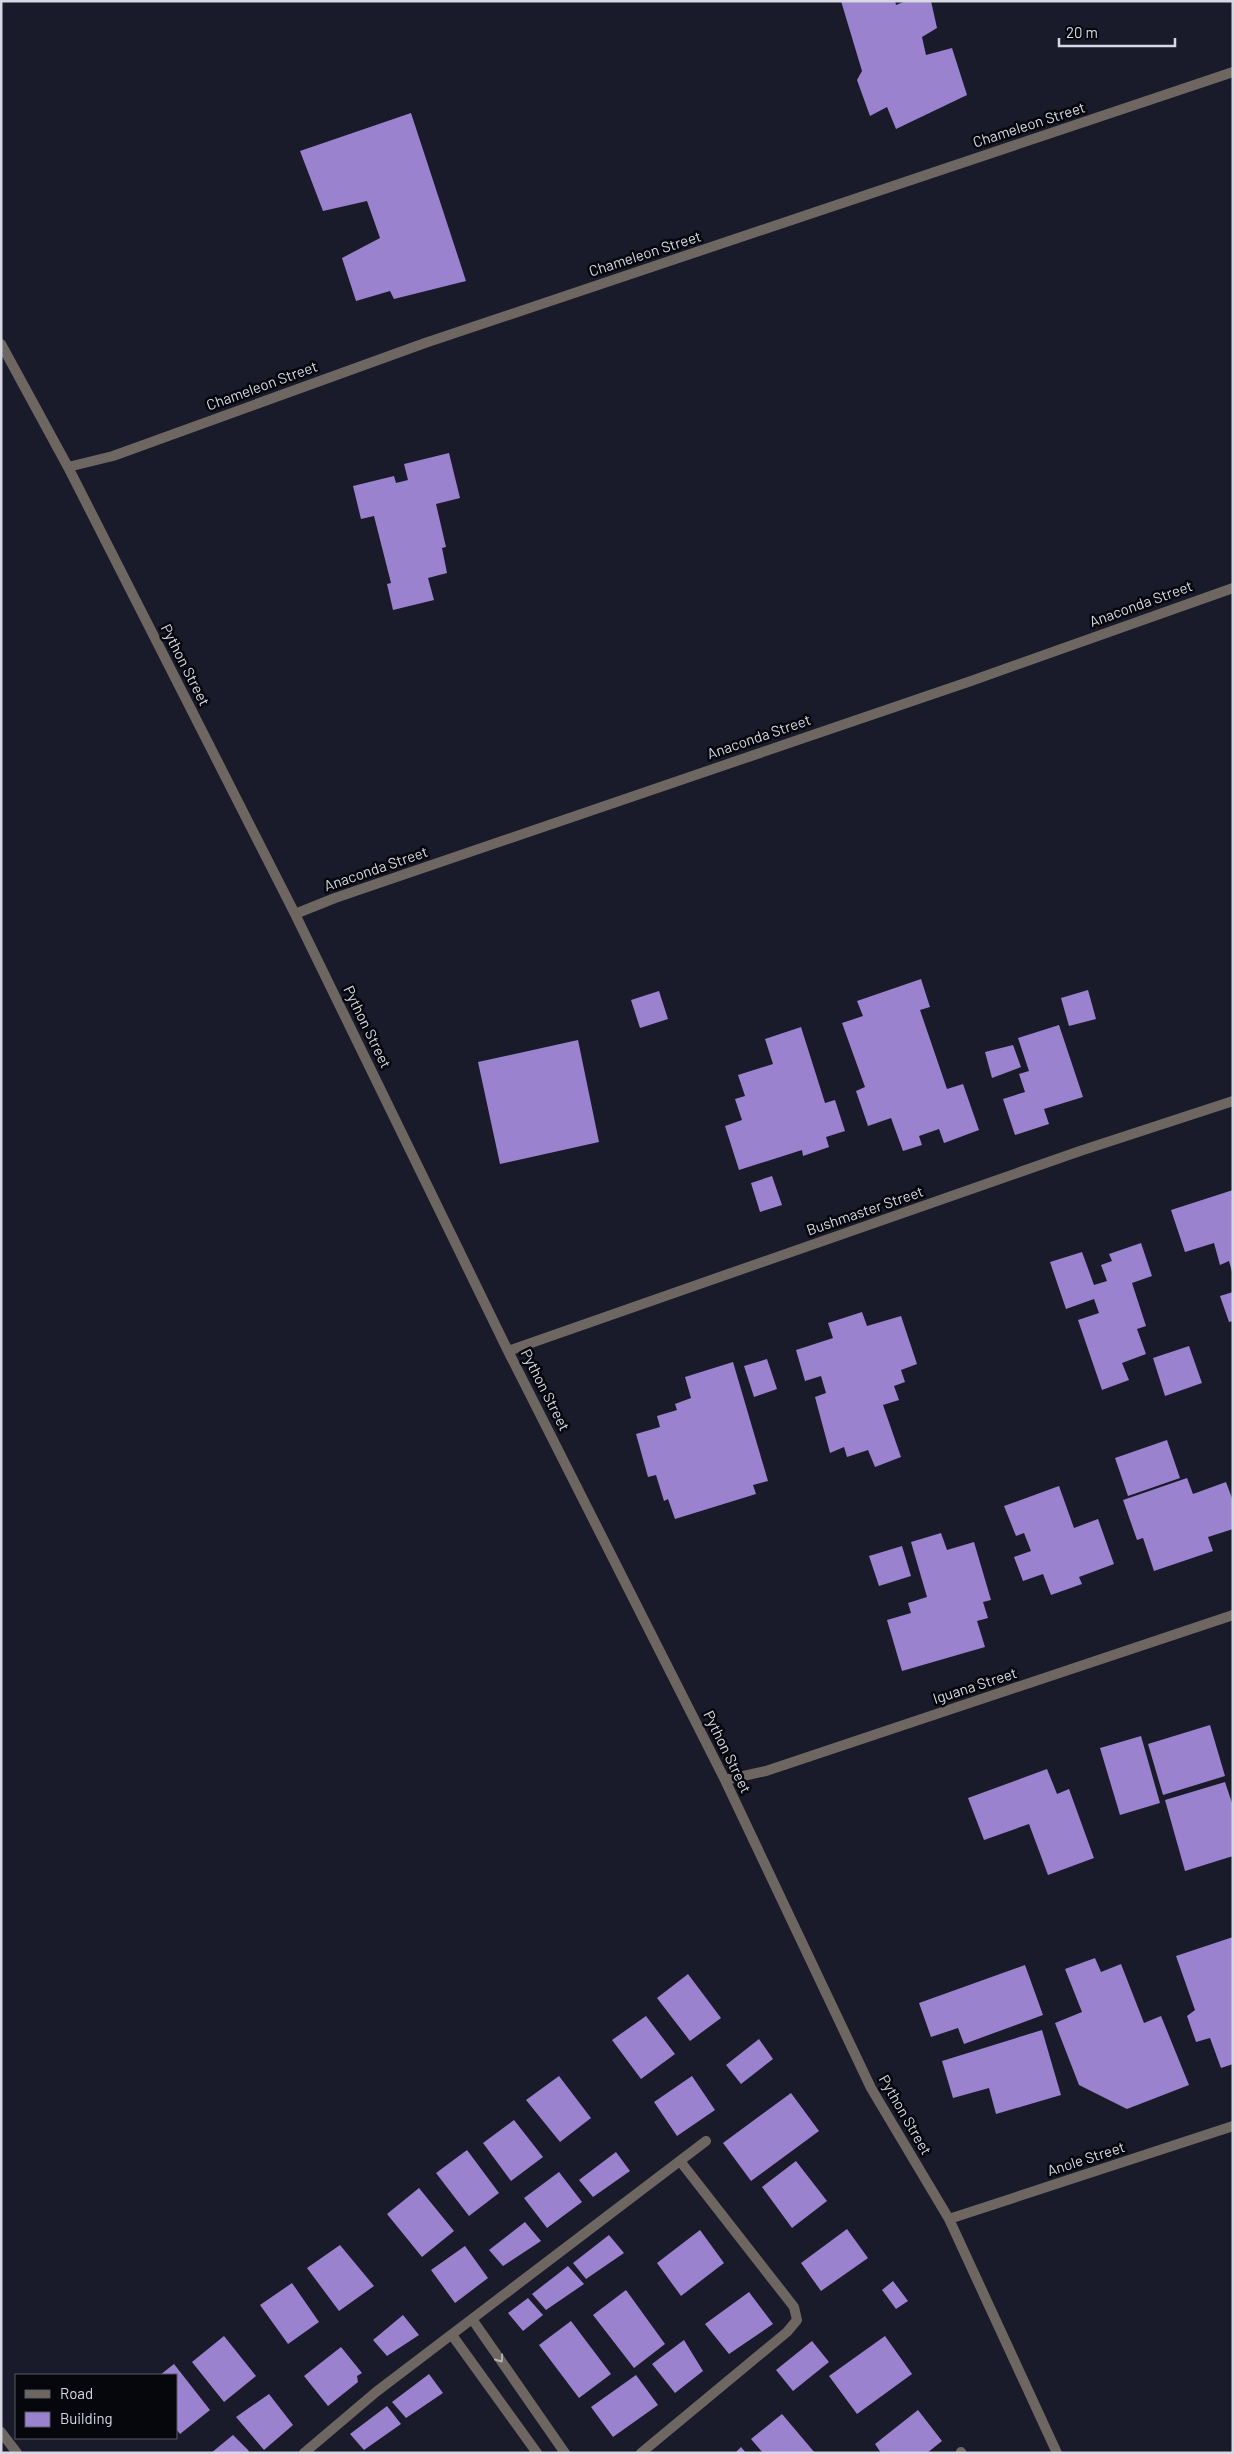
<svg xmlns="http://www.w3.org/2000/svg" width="1234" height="2454" viewBox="0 0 1234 2454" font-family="Barlow,sans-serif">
	<rect width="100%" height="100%" fill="#191b2b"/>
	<path fill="#9b82ce" d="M841,1H895L896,5L906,1H931L937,28L922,37L926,55L952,48L967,95L896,129L887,107L870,116L857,80L862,71Z
		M411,113L466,281L394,299L390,291L356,301L342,258L380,238L367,201L323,211L300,151Z
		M449,453L460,498L436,504L446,547L442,548L447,573L428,578L434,600L393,610L387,584L391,583L374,516L361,519L353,486L394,476L396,483L408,480L404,464Z
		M921,979L930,1007L920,1010L947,1089L963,1084L979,1130L944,1143L939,1129L919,1136L922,1145L903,1151L891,1118L868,1126L856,1091L865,1087L842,1023L863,1016L857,1001Z
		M1088,990L1096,1019L1069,1026L1061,998Z
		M659,991L668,1019L640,1028L631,1000Z
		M1059,1025L1083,1097L1044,1109L1049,1124L1015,1135L1003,1099L1025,1092L1019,1074L1029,1071L1018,1038Z
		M801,1027L825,1103L835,1100L845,1131L826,1137L829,1147L803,1156L802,1150L739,1170L725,1126L742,1120L735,1099L745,1096L738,1075L773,1064L765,1039Z
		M578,1040L599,1142L500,1164L478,1062Z
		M1013,1045L1021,1067L992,1078L985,1052Z
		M772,1176L782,1205L760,1212L751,1183Z
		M1233,1190V1272H1232L1229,1261L1220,1265L1214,1243L1185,1252L1171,1210Z
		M1141,1243L1152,1276L1132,1283L1146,1326L1137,1329L1146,1354L1122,1363L1129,1380L1102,1390L1078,1320L1099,1313L1094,1299L1066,1309L1050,1262L1082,1252L1094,1285L1107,1281L1101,1265L1112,1261L1109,1254Z
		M1233,1292V1321L1229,1322L1220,1296Z
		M862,1312L867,1326L901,1316L917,1364L901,1370L905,1382L894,1386L899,1400L883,1405L901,1457L875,1467L868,1450L847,1457L844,1447L830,1453L815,1397L826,1393L821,1376L805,1381L796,1350L833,1338L828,1323Z
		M1189,1346L1202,1383L1165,1396L1153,1358Z
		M767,1359L777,1389L754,1397L744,1366Z
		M733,1362L768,1481L753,1485L756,1494L675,1519L668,1499L664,1501L656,1475L648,1477L636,1434L660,1427L657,1416L677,1410L675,1404L691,1398L685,1377Z
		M1167,1440L1180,1478L1128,1496L1115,1458Z
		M1187,1478L1193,1494L1226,1482L1233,1501V1529L1208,1537L1213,1551L1154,1571L1143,1538L1137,1540L1123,1500Z
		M1059,1486L1074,1528L1098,1519L1114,1564L1079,1577L1082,1584L1051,1595L1043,1574L1023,1581L1014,1557L1031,1551L1024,1533L1016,1536L1004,1506Z
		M941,1533L947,1550L974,1542L991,1600L983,1602L988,1618L977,1621L985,1647L902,1671L887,1620L911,1613L908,1603L927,1597L911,1542Z
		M902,1546L911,1576L879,1586L869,1556Z
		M1210,1725L1225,1776L1163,1795L1148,1744Z
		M1141,1736L1160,1803L1120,1815L1100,1748Z
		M1047,1769L1057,1794L1069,1789L1094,1858L1048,1875L1029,1824L984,1840L968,1798Z
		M1225,1782L1233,1806V1856L1185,1871L1165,1800Z
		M1233,1937V2064L1221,2068L1210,2038L1196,2042L1187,2016L1195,2010L1176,1956Z
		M1095,1958L1101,1972L1121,1964L1144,2023L1161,2016L1189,2085L1127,2109L1079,2085L1055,2023L1082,2012L1065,1969Z
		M1025,1965L1043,2015L964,2044L958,2028L931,2037L919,2003Z
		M688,1974L721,2018L690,2041L657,1998Z
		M646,2016L675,2054L641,2079L612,2040Z
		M1042,2030L1061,2095L996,2114L989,2088L953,2098L942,2061Z
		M759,2039L773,2059L741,2084L726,2065Z
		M559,2076L591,2118L560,2142L526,2100Z
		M692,2076L715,2110L677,2136L654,2102Z
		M791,2093L819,2131L751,2181L723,2143Z
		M514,2120L543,2157L511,2181L483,2143Z
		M467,2150L499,2193L469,2216L436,2173Z
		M616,2152L630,2171L593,2197L579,2180Z
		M796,2161L827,2201L792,2228L762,2187Z
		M559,2172L582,2202L547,2228L524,2198Z
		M419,2188L454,2231L422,2257L387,2214Z
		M525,2222L541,2241L503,2266L489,2250Z
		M847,2229L868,2258L821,2291L801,2263Z
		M700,2230L724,2263L681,2296L657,2263Z
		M609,2235L624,2253L586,2279L573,2263Z
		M340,2245L374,2286L339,2311L307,2268Z
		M465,2246L488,2278L455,2303L431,2270Z
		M568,2266L584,2284L546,2310L532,2294Z
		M893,2281L908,2301L896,2309L882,2290Z
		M292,2283L319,2322L288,2344L260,2305Z
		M626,2290L665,2344L634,2368L593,2315Z
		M749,2292L773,2324L729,2354L705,2324Z
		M528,2298L543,2315L523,2331L508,2313Z
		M403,2315L419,2335L387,2356L373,2340Z
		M571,2321L611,2374L579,2398L539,2345Z
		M224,2336L256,2376L224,2402L192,2362Z
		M885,2336L912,2374L857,2414L829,2376Z
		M684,2340L703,2371L675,2393L652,2364Z
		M812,2341L829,2362L793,2391L776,2370Z
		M341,2347L362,2373L357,2376L358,2382L328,2406L304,2376Z
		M174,2364L210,2410L180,2434L176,2429V2375H160Z
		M429,2374L443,2393L406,2418L392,2402Z
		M636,2375L658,2405L613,2437L591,2407Z
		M269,2394L293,2425L264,2450L236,2417Z
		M387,2406L401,2424L364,2450L350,2434Z
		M918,2410L942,2441L927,2453H881L875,2444Z
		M782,2414L815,2453H763L751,2439Z
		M233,2435L249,2451L247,2453H211Z
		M741,2447L746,2453H735Z"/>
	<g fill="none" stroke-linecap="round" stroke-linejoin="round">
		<path stroke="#6e6660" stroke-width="10" d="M1,344L68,467L295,914L508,1351L725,1780L871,2088L949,2219L1057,2453
			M68,467L113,456L425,343L1233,72
			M295,914L335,898L971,681L1233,588
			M508,1351L1080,1151L1233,1101
			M725,1780L766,1771L1233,1615
			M949,2219L1233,2126
			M472,2319L565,2453
			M452,2335L537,2453
			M304,2453L376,2392L706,2141
			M641,2453L787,2332L797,2320L794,2307L680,2161
			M961,2453V2452"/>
		<path stroke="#6e6660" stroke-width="10" d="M1,2432L17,2453"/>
	</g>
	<defs><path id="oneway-chevron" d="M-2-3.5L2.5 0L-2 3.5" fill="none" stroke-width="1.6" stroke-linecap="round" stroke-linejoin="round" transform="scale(1.25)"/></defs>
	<use stroke="#b2b0b5" href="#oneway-chevron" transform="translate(500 2359) rotate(55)"/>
	<g text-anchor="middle" stroke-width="5" stroke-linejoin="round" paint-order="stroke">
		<g font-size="15" fill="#d6d8e3" stroke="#06060d">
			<text transform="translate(1029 125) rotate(-18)" y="5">Chameleon Street</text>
			<text transform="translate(645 254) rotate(-18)" y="5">Chameleon Street</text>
			<text transform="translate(262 386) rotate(-20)" y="5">Chameleon Street</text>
			<text transform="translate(1141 604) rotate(-20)" y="5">Anaconda Street</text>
			<text transform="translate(185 665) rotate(63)" y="5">Python Street</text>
			<text transform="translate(759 737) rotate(-19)" y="5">Anaconda Street</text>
			<text transform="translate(376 869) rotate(-19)" y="5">Anaconda Street</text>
			<text transform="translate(367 1027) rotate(64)" y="5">Python Street</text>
			<text transform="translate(865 1211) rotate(-19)" y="5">Bushmaster Street</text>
			<text transform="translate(545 1390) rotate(63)" y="5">Python Street</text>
			<text transform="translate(975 1686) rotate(-18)" y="5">Iguana Street</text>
			<text transform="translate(727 1752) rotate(64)" y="5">Python Street</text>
			<text transform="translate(905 2115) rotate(60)" y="5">Python Street</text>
			<text transform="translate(1086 2159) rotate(-18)" y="5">Anole Street</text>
		</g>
	</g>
	<rect width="1234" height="2454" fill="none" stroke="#d6d8e3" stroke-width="5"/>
	<rect x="15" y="2374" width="162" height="65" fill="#06060d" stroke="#595a63"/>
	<rect x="25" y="2390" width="25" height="8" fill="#6e6660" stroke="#595a63"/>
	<text x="60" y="2399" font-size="15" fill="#d6d8e3">Road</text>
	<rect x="25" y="2412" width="25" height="15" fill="#9b82ce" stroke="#595a63"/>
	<text x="60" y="2424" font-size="15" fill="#d6d8e3">Building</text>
	<path d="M1059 38v8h116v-8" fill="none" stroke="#d6d8e3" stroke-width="2.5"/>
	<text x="1066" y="38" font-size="15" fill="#d6d8e3" stroke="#06060d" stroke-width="4" paint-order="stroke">20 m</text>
</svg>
